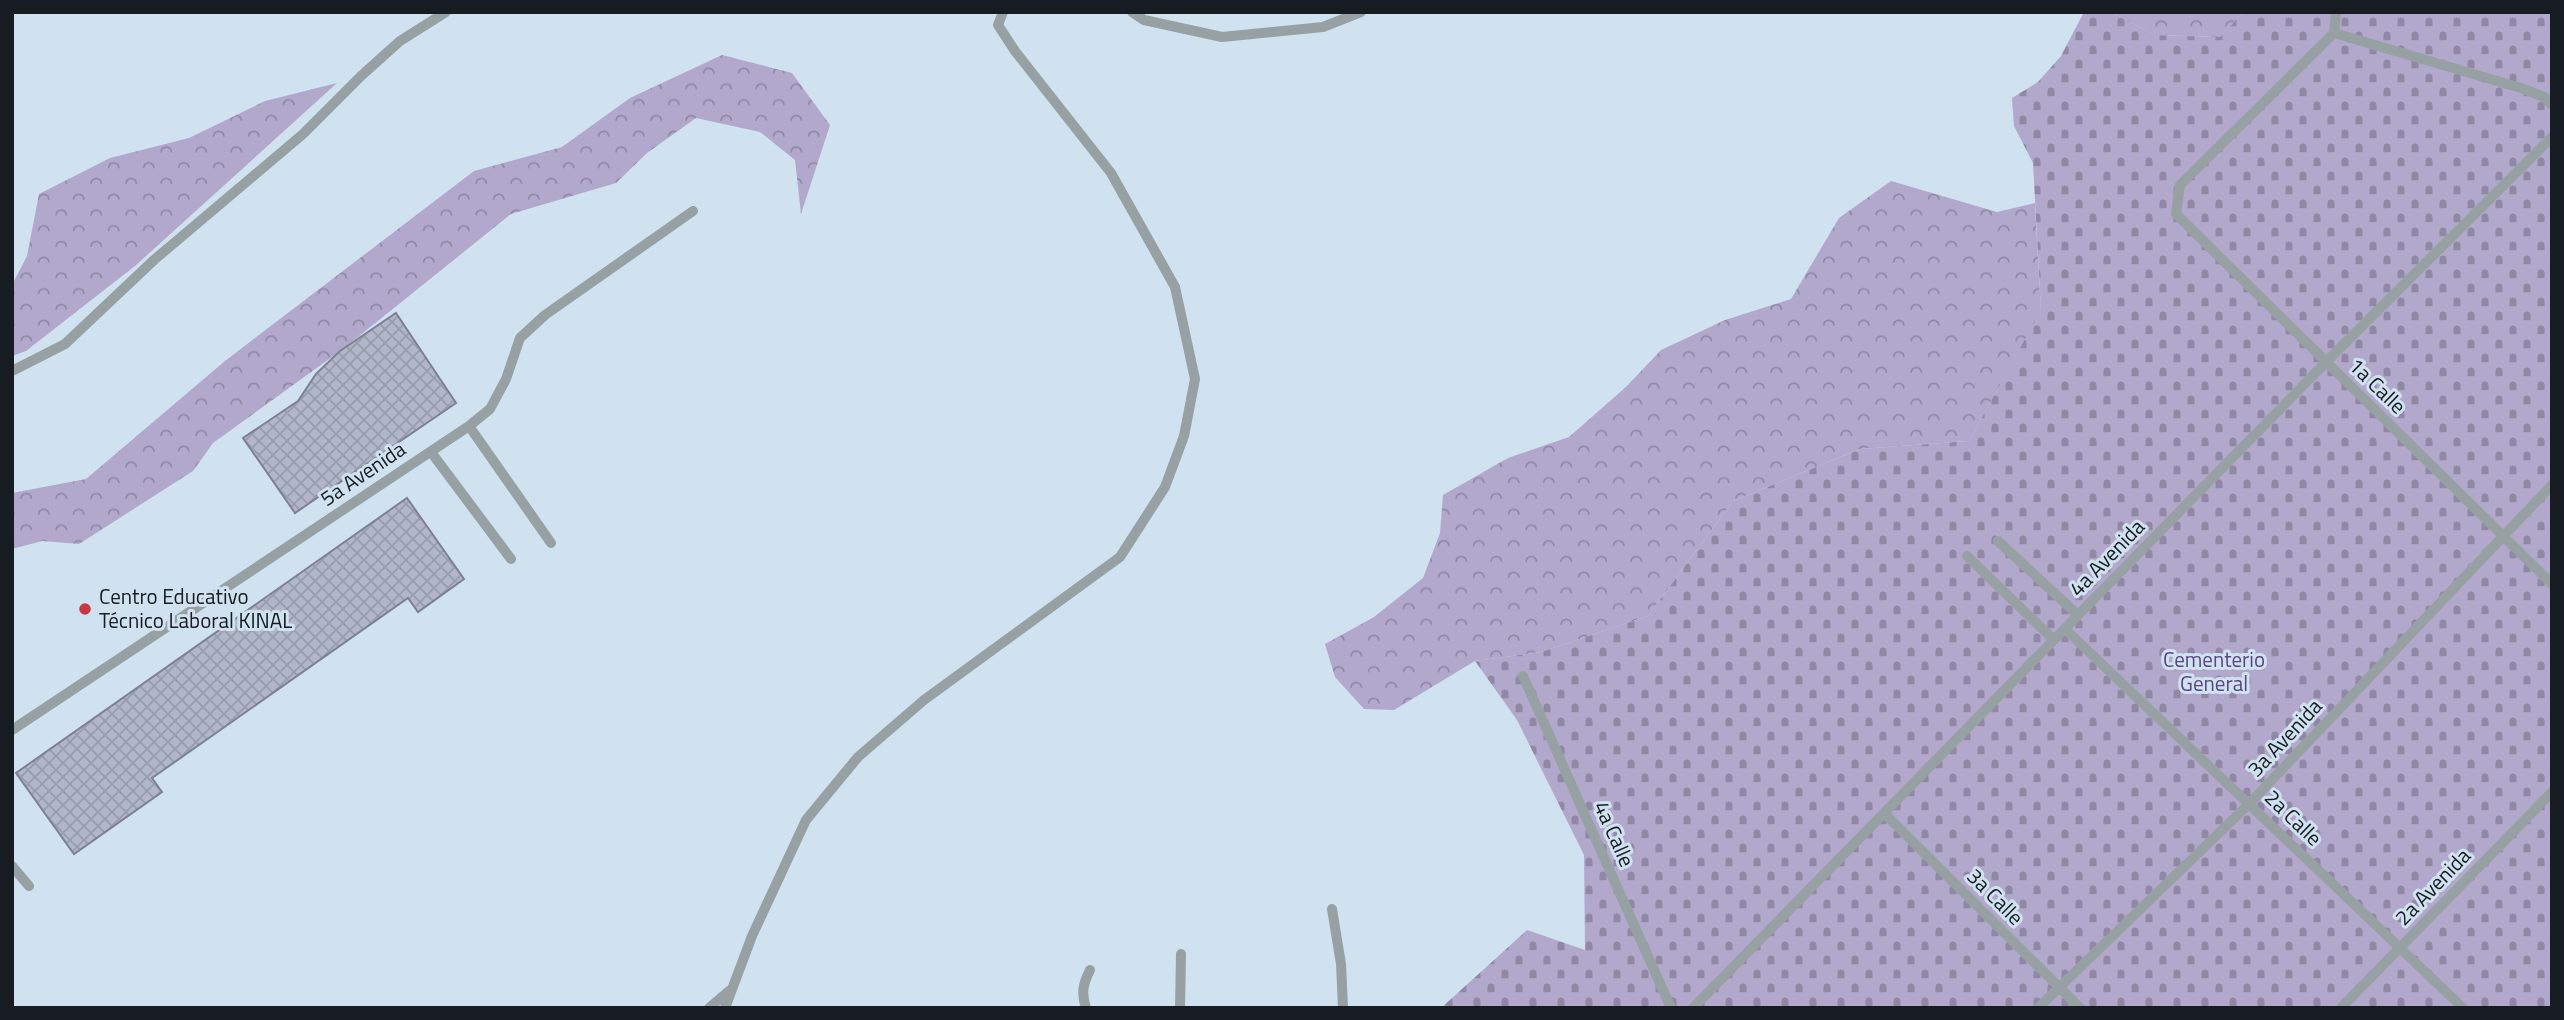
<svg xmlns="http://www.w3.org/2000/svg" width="2564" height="1020" viewBox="0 0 2564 1020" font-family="'Titillium Web',sans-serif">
	<defs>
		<pattern id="forest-crowns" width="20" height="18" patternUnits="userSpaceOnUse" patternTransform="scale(1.75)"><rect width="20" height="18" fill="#b2a8cc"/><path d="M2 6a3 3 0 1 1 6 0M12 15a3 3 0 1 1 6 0" fill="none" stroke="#9088a5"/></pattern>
		<pattern id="cemetery-stones" width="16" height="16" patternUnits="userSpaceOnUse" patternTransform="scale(1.75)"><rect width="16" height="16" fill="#b2a8cc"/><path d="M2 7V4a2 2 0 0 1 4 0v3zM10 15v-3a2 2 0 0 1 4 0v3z" fill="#9088a5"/></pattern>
		<pattern id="building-cross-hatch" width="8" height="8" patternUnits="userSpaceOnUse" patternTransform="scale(1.75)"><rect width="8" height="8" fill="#b1b7c9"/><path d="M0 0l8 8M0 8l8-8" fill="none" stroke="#989dac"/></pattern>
	</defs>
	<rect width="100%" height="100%" fill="#d0e1ef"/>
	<path fill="url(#forest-crowns)" d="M2111,12H2243L2220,37L2154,35Z
		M722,55L792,73L830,125L801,214L795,160L760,132L696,118L647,153L616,183L511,214L343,349L213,443L193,471L79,544L42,541L12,549V493L86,479L225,361L474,171L562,147L630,98Z
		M337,83L135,266L26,351L12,356V285L27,256L39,194L110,158L189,138L265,101Z
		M1891,181L1997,212L2035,203L2041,311L1969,441L1860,449L1733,501L1648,616L1541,652L1475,661L1394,710L1364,709L1335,677L1325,644L1374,617L1423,578L1440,533L1443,495L1508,458L1569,437L1626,387L1661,350L1725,320L1791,299L1839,218Z"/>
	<path fill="url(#cemetery-stones)" d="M2084,12H2111L2154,35L2220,37L2243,12H2552V1008H1441L1527,930L1585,950L1584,855L1517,720L1475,661L1541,652L1648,616L1733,501L1860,449L1969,441L2041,310L2033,163L2014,126L2012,98L2038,82L2061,56Z"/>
	<path fill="url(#building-cross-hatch)" stroke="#7c8293" stroke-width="2" d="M396,313L456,403L295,513L243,438L298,401L316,374L340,351Z
		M407,498L464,579L418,612L408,598L152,778L162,792L74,854L16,773Z"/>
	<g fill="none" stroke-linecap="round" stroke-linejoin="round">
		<path stroke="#97a1a3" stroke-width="10" d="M1132,12L1144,20L1222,37L1323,27L1361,12
			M2336,12L2334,33L2180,185L2176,214L2552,584
			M2334,33L2521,88L2544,97L2552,105
			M12,371L65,344L154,260L303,134L361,76L400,41L446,12
			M469,426L551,543
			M431,452L511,559
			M1998,541L2078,615
			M1967,556L2054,640
			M2065,629L2463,1008
			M1523,676L1671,1008
			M12,730L469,426L490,409L506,379L520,338L545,315L693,211
			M1884,813L2080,1008
			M12,866L29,886
			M1332,909L1341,964L1343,1008
			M709,1008L729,991
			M725,1008L752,936L806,820L858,757L924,700L1120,557L1165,487L1184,436L1195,379L1175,287L1111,173L1015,51L998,25L1003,12
			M1086,1008C1081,993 1083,984 1090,970
			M1180,1008L1181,954
			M1693,1008L2326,362L2552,137
			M2038,1008L2250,803L2552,485
			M2341,1008L2552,792"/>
	</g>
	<circle fill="#c83845" stroke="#d0e1ef" stroke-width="2.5" cx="85" cy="609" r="7"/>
	<g text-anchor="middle" stroke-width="6" stroke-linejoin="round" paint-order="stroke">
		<g font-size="21" fill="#161c21" stroke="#d0e1ef">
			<text transform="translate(2377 386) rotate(44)" y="7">1a Calle</text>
			<text transform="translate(363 474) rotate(-34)" y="7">5a Avenida</text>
			<text transform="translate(2107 558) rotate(-46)" y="7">4a Avenida</text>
			<text transform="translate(2285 738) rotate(-47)" y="7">3a Avenida</text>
			<text transform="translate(2293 818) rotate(44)" y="7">2a Calle</text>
			<text transform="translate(1614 834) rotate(66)" y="7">4a Calle</text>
			<text transform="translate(2433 887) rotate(-46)" y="7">2a Avenida</text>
			<text transform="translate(1995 897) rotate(45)" y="7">3a Calle</text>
		</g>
		<g font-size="21" fill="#161c21" stroke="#d0e1ef" text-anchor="start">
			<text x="99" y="604">Centro Educativo<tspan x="99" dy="24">Técnico Laboral KINAL</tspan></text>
		</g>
		<g font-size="21" fill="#5b4683" stroke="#d0e1ef">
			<text x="2214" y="667">Cementerio<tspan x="2214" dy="24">General</tspan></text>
		</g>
	</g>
	<rect width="2564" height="1020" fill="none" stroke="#161c21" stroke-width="28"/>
</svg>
